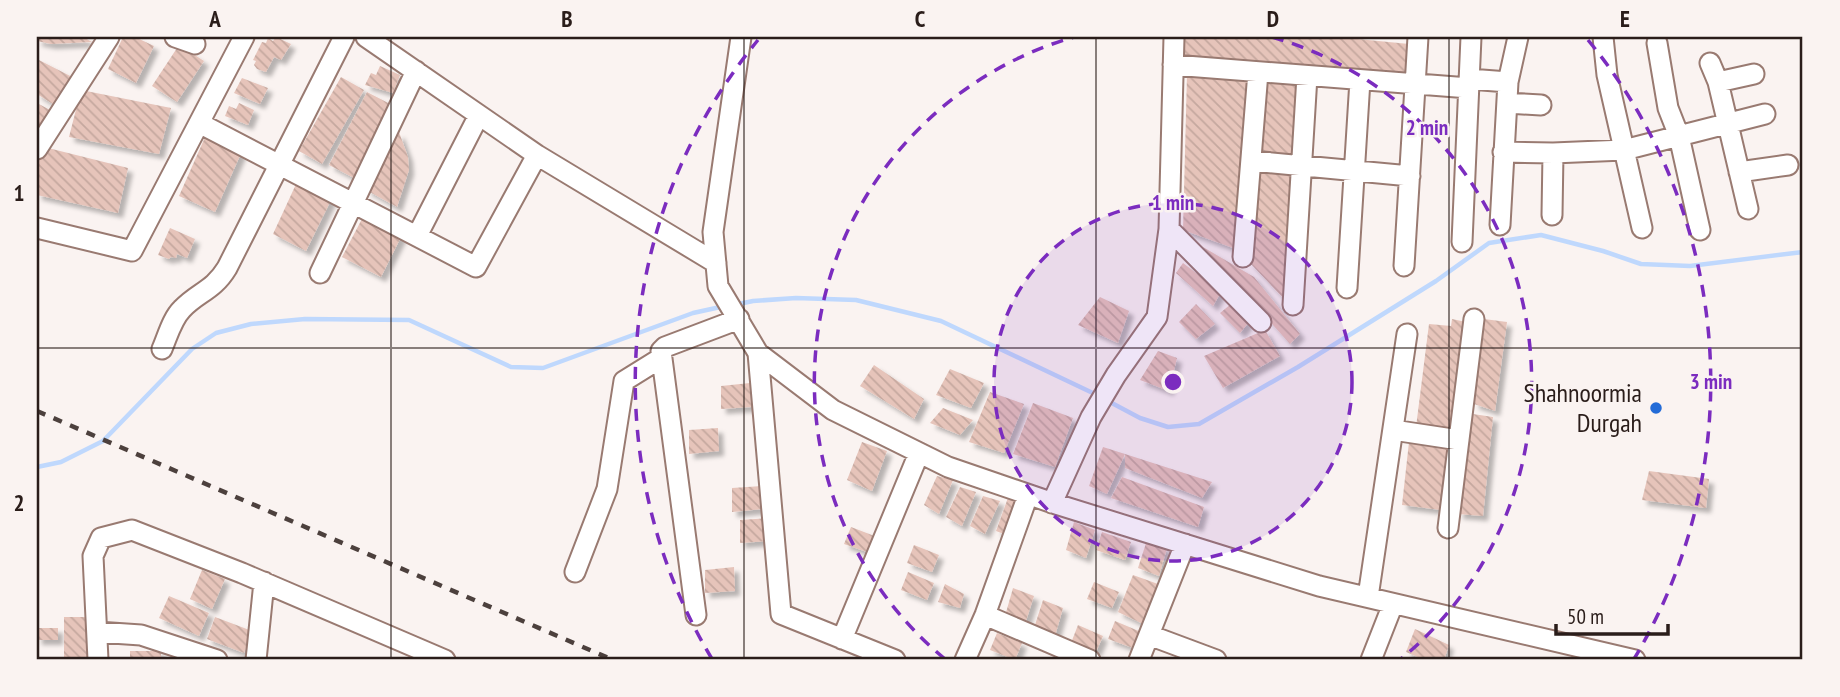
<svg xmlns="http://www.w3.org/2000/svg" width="1840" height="697" viewBox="0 0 1840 697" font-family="'PT Sans Narrow',sans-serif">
	<defs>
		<pattern id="building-back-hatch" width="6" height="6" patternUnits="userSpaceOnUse" patternTransform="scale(1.75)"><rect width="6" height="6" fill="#e6c4ba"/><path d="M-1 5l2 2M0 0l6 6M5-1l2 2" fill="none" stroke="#c5a89f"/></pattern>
		<filter id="shadow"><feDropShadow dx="5" dy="5" stdDeviation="2" flood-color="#0004"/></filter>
	</defs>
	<rect width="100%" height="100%" fill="#faf3f1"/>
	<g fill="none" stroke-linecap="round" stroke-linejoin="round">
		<path stroke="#bfd8fd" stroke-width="4.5" d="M734,305L753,301L796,298L856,300L941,321L1097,395
			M1108,401L1140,418L1168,427L1199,424L1298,367L1436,281L1489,243L1541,235L1603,251L1641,264L1690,266L1803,252
			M37,467L61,462L103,441L192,349L216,333L251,324L305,319L409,320L511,367L543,368L693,313L725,306"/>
	</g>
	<path fill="url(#building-back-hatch)" filter="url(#shadow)" d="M37,37H83L92,42L51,44L37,41Z
		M123,37H135L154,46L136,83L108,69Z
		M276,37L291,44L281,60L274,57L266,72L257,69L254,65L256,61L253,60L262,42L266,43L268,38L273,41Z
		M1185,37H1337L1409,44L1407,77L1185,58Z
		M179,45L204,61L177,102L152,86Z
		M37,59L76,79L59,108L37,94Z
		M380,66L400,75L393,93L365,85L371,73L376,75Z
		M1187,74L1248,79L1236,249L1183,230Z
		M341,77L364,90L322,164L299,151Z
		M242,78L268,88L260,104L234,93Z
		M1264,81L1297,83L1293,155L1259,150Z
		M81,90L171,108L159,154L69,137Z
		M367,92L392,105L354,178L329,165Z
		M37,103L50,110L37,132Z
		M239,103L254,110L248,125L225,116L229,106L236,109Z
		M399,132L408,157L409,170L397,207L366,190Z
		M206,135L242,151L215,212L179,196Z
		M44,147L128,168L118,213L37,195V167Z
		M1261,170L1292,172L1285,300L1250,263Z
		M297,182L332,198L306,251L273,234Z
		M364,215L402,235L381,277L342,257Z
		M170,228L195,239L187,258L177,254L176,258L171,257L169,259L158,255Z
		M1203,247L1254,277L1300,334L1290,344Z
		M1183,263L1221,292L1213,306L1176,273Z
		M1100,297L1129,311L1118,343L1078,325Z
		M1196,304L1215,324L1196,339L1179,322Z
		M1231,304L1249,322L1240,333L1220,313Z
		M1452,319L1466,322L1452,433L1416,427L1429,324L1451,326Z
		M1484,319L1507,322L1495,411L1474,404Z
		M1265,330L1280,356L1223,388L1204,356Z
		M1158,351L1177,358L1169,391L1140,380Z
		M874,365L924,399L914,419L860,386Z
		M950,369L984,383L971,408L936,395Z
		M750,383L751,407L721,409V386Z
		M990,392L1024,404L1004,453L969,442Z
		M1033,403L1073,418L1055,467L1013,454Z
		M943,408L973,420L960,435L930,423Z
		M1473,414L1493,417L1483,516L1458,514Z
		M718,428L719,451L689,454V430Z
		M862,442L887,451L872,491L847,480Z
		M1409,442L1448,448L1441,510L1402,505Z
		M1103,447L1125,454L1107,494L1089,486Z
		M1125,454L1212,482L1202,498L1125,468Z
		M1649,471L1709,479L1706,508L1642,500Z
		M937,476L953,480L939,514L924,505Z
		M1122,477L1204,507L1198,527L1111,498Z
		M762,486L763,509L732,512V488Z
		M960,487L976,492L962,526L946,517Z
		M1009,495L1023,501L1009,536L996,531Z
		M983,496L1000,501L985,534L970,526Z
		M769,518L770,541L740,543V520Z
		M1074,522L1095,530L1086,558L1066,550Z
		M851,527L877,537L870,553L844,544Z
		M1102,532L1131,542L1125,560L1096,550Z
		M1147,540L1167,548L1159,576L1138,568Z
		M914,545L939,555L932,572L907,563Z
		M734,567L735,591L705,593V570Z
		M202,570L225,579L212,609L190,599Z
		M908,572L934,583L927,600L901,590Z
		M1133,575L1158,584L1143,624L1118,612Z
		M1094,582L1119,592L1112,608L1087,599Z
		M945,584L964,594L960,608L938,602Z
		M1013,588L1034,596L1025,624L1005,616Z
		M169,596L209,613L199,636L159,618Z
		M1043,600L1063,608L1055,636L1034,628Z
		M64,617H88V660H64Z
		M215,617L252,631L244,653L207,639Z
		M1115,621L1141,632L1133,648L1108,639Z
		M1078,625L1103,636L1096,652L1071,643Z
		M37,628H58V640H37Z
		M1415,629L1449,645L1444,660H1425L1406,652Z
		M997,633L1022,643L1015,660L990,650Z
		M130,651H161V660H130Z"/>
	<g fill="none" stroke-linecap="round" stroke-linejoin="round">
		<defs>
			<path id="minor" d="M175,37L195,44
				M366,37L537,155L716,263
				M741,37L713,232L718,286L758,353L833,410L948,467L1059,505L1319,586L1635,660
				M1603,37L1607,75L1642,228
				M1657,43L1668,108L1679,136L1700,230
				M1710,63L1718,82L1748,209
				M1173,65L1469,88
				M1469,79L1508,82L1500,225
				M1508,82L1518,37
				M1718,82L1754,74
				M1507,103L1541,105
				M199,123L476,267L537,155
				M37,149L109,37
				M1503,152L1553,153L1624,150L1765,114
				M1252,161L1410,176
				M1739,172L1788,165
				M1552,215L1553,153
				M37,228L132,251L244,37
				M1169,229L1261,322
				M417,236L479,115
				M1462,242L1471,37
				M1243,257L1258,72
				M1404,266L1418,37
				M320,273L416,71
				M1347,288L1360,80
				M1293,305L1307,76
				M162,349C168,335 172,319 182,309C198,292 213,291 227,268L344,37
				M758,353L781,614L895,660
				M1393,430L1459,440
				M1052,503L1091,417L1116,375L1157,317L1169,229L1174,37
				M1448,528L1474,319
				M575,572L607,489L624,381L661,358
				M1368,597L1407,334
				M696,615L661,351L665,347L739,319
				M985,615L1090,660
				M97,632L141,635L217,660
				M1149,635L1216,660
				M842,639L919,453
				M98,660L93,556L101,538L132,530L242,573L445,660
				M256,660L264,582
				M965,660L985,615L1028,495
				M1139,660L1185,544
				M1371,660L1393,604"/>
		</defs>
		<use href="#minor" stroke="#997a71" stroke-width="23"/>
		<use href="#minor" stroke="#fff" stroke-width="19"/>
		<path stroke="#4c403d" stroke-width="4.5" stroke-dasharray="9 9" stroke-linecap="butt" d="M37,411L613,660"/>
	</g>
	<path fill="none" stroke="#2a1d1a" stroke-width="2" stroke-opacity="0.55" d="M391,37V660M744,37V660M1096,37V660M1449,37V660M37,348H1803"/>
	<circle cx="1173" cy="382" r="179" fill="#7b2cbf" fill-opacity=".12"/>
	<g fill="none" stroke="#7b2cbf" stroke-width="3.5" stroke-dasharray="12 9">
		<circle cx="1173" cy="382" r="179"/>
		<path d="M945 659A359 359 0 0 1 1074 37M1272 37A359 359 0 0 1 1401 659"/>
		<path d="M712 659A538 538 0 0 1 758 40M1588 40A538 538 0 0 1 1634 659"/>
	</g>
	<circle fill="#236bd7" stroke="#faf3f1" stroke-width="2.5" cx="1656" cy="408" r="7"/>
	<g text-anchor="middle" stroke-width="5" stroke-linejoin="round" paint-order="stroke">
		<g font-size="26" fill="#2a1d1a" stroke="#faf3f1" text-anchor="end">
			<text x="1642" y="402">Shahnoormia<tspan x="1642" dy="30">Durgah</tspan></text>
		</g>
	</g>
	<circle cx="1173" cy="382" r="10" fill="#7b2cbf" stroke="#faf3f1" stroke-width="3.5"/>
	<g font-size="21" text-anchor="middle" font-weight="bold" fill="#7b2cbf" stroke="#faf3f1" stroke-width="5" stroke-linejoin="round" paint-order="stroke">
		<text x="1427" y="135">2 min</text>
		<text x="1173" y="210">1 min</text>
		<text x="1711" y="389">3 min</text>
	</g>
	<rect width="1840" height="697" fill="none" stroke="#faf3f1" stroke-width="77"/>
	<path d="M1556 624v10h112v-10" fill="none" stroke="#2a1d1a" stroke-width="3.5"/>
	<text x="1567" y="624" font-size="21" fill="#2a1d1a" stroke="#faf3f1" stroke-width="5" paint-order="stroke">50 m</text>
	<rect x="38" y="38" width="1763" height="620" fill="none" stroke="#2a1d1a" stroke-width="2.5"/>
	<g font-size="23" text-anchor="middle" font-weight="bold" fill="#2a1d1a">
		<text x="215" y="27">A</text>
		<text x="567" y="27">B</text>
		<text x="920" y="27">C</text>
		<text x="1273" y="27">D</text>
		<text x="1625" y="27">E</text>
		<text x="19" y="201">1</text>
		<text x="19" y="511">2</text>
	</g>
</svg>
